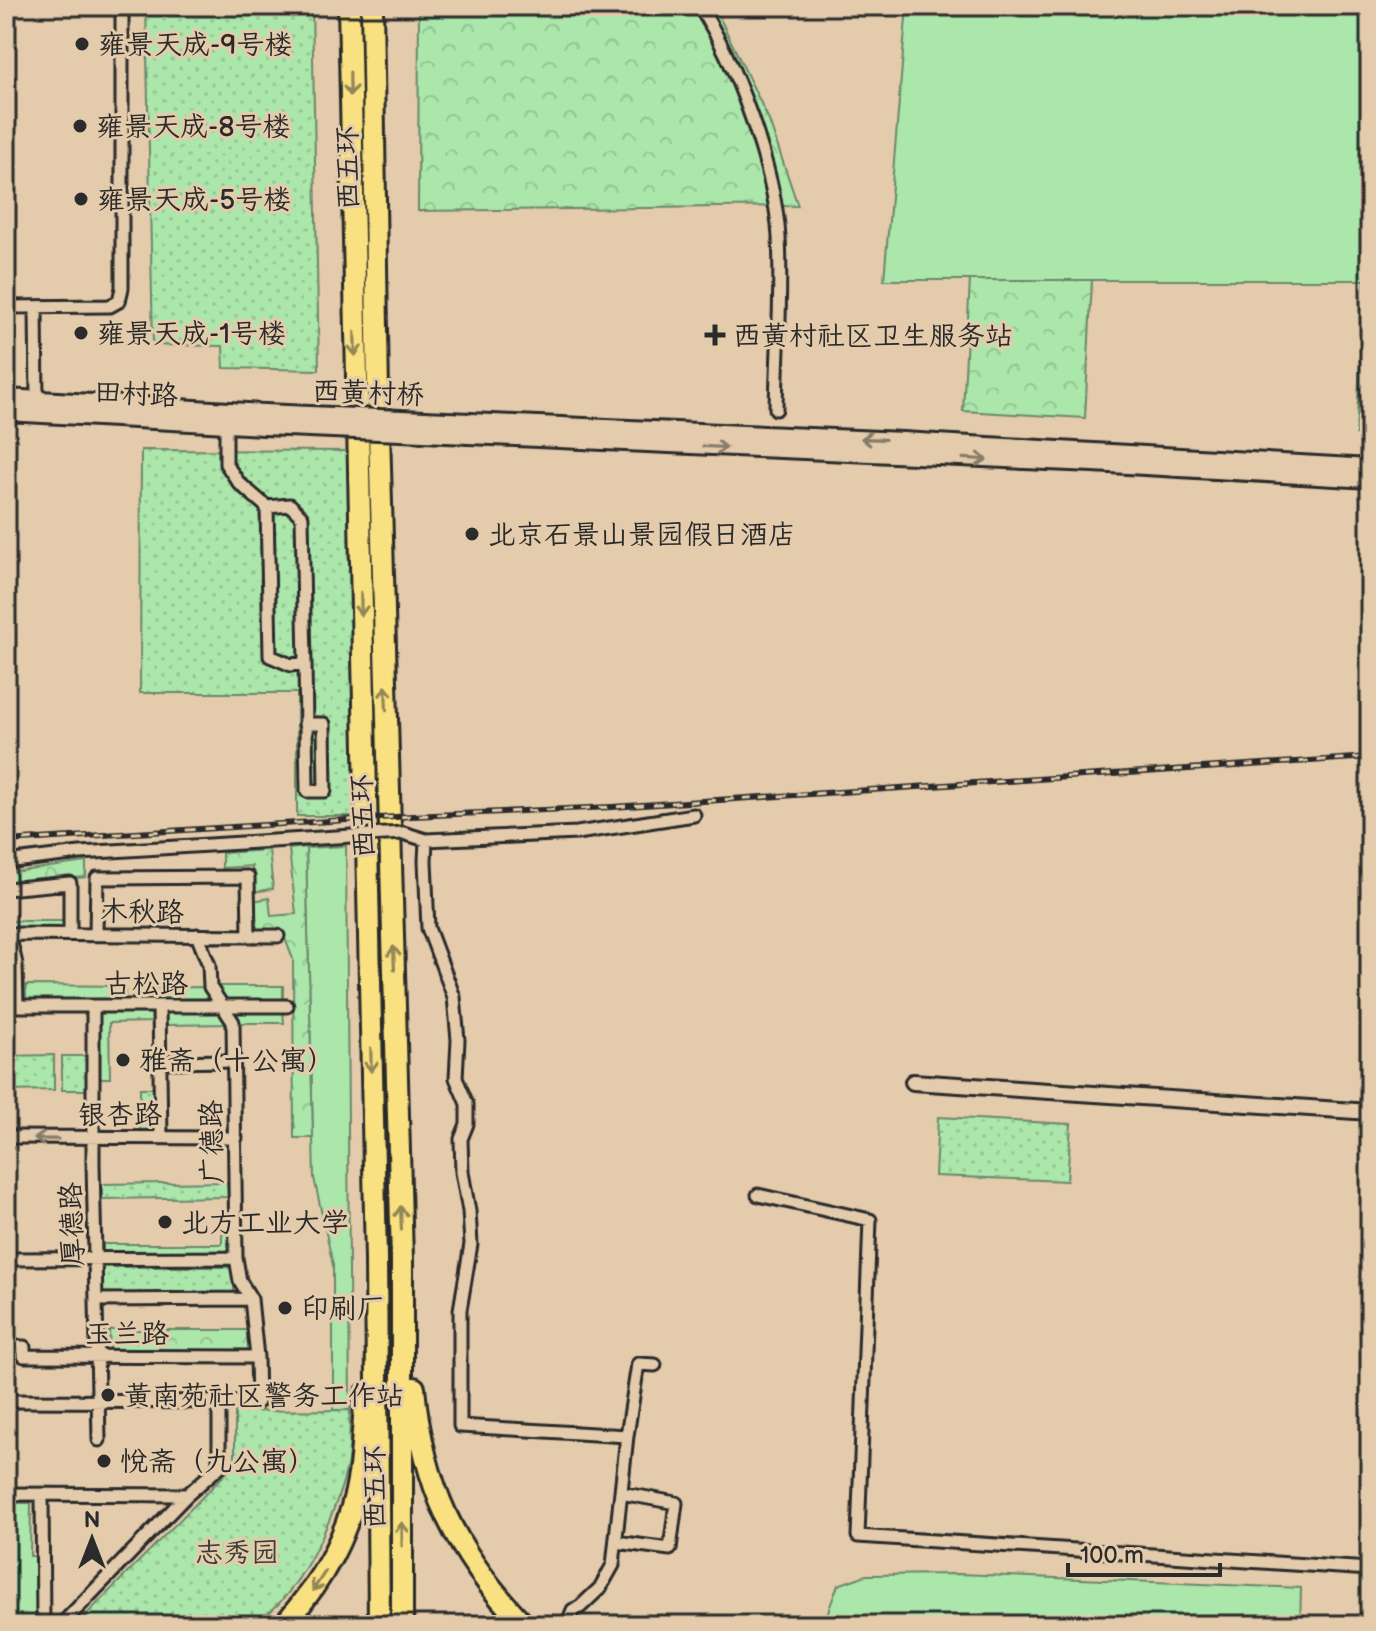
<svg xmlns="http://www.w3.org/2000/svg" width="1376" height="1631" viewBox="0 0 1376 1631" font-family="'Balsamiq Sans','LXGW WenKai TC',sans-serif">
	<defs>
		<pattern id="forest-crowns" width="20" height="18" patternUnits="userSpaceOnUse" patternTransform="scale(2)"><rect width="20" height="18" fill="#abe6ab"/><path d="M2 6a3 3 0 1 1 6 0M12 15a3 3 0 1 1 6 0" fill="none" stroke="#93c593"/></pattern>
		<pattern id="park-dots" width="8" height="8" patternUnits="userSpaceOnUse" patternTransform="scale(2)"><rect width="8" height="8" fill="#abe6ab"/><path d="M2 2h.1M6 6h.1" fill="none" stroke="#93c593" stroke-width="1.8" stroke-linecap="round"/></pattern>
	</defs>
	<rect width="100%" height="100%" fill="#e3cbab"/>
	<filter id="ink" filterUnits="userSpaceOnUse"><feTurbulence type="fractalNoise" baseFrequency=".0125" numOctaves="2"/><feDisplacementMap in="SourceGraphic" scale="16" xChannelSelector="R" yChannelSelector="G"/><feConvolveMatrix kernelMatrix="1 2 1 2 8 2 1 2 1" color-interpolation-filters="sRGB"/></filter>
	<g filter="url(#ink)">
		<path fill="#abe6ab" stroke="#6b886b" stroke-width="2" d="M907,6H1370V263H1366L1365,280H884Z
			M346,846L350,1410H333V1265L314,1178L306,848Z
			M6,921H64L63,930H6Z
			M26,985L125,986V1002L26,1001Z
			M217,986H283V1002H228Z
			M204,987L213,1003H137V988Z
			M97,1011H151L152,1022L109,1023L110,1078H97Z
			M166,1011H217L226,1024L166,1025Z
			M233,1011H283L284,1023H241Z
			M6,1503H31L30,1556H36V1625H6Z
			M959,1574L1301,1588L1300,1625H823L838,1585L866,1575Z"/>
		<path fill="url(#forest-crowns)" stroke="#6b886b" stroke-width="2" d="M419,6H714L768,118L798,206L418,211Z
			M1366,262L1370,263V435L1356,434Z
			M970,280H1092L1085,418L963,411Z
			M306,847L313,1138H294L293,959L282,931H254L253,901L269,898L271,916L296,914L289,849Z
			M269,850L273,889L253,892L252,866L222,868V853Z
			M86,862V877L6,885V873Z
			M109,1330H247L250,1350H110Z"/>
		<path fill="url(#park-dots)" stroke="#6b886b" stroke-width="2" d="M146,6H312L319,370L224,368L223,346L153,345Z
			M141,450L356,451L355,816H297V693H140Z
			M54,1055V1090L6,1091V1056Z
			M62,1056H87V1090H62Z
			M140,1088H154V1129L140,1130Z
			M938,1117L1071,1124L1067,1181L935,1176Z
			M227,1182L228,1197L102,1199V1184Z
			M222,1234H232V1253L103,1254V1244H222Z
			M103,1267H234V1293H103Z
			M350,1410C349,1428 351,1449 347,1466C337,1513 295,1610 247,1625H76L235,1464V1411Z"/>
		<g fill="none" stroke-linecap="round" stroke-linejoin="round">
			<defs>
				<path id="minor" d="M699,6C736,61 775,171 779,237C782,294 777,352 776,409
					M6,307L110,306L119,301L122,288V6
					M36,308L37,400
					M226,424V464L239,483L267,507L270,656L291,665L305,663L302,517L290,505L267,507
					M305,663L307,791H325L324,724H305
					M403,833L426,840L425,861L428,928L454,997L458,1040L456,1078L467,1104V1124L461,1139L462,1172L469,1211L471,1244L460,1310V1426L627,1436L613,1565L600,1588L580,1607L573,1610L567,1625
					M426,840L577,833L694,815
					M6,862L80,853L352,836
					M6,889L70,883V934
					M6,934L278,936
					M9,934L16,964L17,1006
					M96,934L97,878L248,877L249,936
					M6,1006H287
					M93,1007V1163L99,1440
					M159,1007L161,1137
					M161,1062L234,1061
					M6,1137L236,1138
					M758,1195L870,1220L858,1536L1370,1569
					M6,1259L236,1258
					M97,1300L251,1299
					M6,1347H24V1356L257,1357
					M6,1401L258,1402L257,1357L251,1299L240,1281L236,1258L233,1022L210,987L209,965L197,935
					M627,1436L638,1364L655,1365
					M6,1494L187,1495
					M42,1494L43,1625
					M616,1542L670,1549L676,1503L621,1493
					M61,1625L187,1495L219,1467V1401"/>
				<path id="tertiary" d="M913,1082L1370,1112"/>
				<path id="secondary" d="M6,398L264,413
					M6,412L264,426
					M470,422L903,441L1370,468
					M469,435L1093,463L1370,479"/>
				<path id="motorway" d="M349,6L376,1260L379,1625
					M372,6L378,395L402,1259V1625
					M414,1388C423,1486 456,1554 524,1625
					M284,1625C322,1581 350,1534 359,1475C363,1448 363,1421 366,1394"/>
			</defs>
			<use href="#minor" stroke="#2b2b2b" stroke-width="17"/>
			<use href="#tertiary" stroke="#2b2b2b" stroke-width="20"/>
			<use href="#secondary" stroke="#2b2b2b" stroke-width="22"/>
			<use href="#motorway" stroke="#2b2b2b" stroke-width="26"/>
			<use href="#minor" stroke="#e3cbab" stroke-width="11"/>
			<use href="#tertiary" stroke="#e3cbab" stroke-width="14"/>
			<use href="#secondary" stroke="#e3cbab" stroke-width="16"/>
			<use href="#motorway" stroke="#f9e181" stroke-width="20"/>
			<defs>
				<path id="rail" d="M6,841L412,816L612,807L1370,757"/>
			</defs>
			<use href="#rail" stroke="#2b2b2b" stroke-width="6"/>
			<use href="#rail" stroke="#e3cbab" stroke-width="3" stroke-dasharray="9" stroke-linecap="butt"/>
			<defs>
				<path id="minor-bridge" d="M352,836L403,833"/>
				<path id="secondary-bridge" d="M264,413L470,422
					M264,426L469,435"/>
			</defs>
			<use href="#minor-bridge" stroke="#2b2b2b" stroke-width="17" stroke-linecap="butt"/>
			<use href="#secondary-bridge" stroke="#2b2b2b" stroke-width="22" stroke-linecap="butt"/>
			<use href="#minor-bridge" stroke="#e3cbab" stroke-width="11"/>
			<use href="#secondary-bridge" stroke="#e3cbab" stroke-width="16"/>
		</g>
		<defs><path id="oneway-shaft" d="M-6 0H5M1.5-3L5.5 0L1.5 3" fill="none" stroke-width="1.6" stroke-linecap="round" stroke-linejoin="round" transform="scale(2)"/></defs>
		<g stroke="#928656">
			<use href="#oneway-shaft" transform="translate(350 84) rotate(89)"/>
			<use href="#oneway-shaft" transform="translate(355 344) rotate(89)"/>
			<use href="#oneway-shaft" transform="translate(361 604) rotate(89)"/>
			<use href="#oneway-shaft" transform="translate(386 698) rotate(-92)"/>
			<use href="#oneway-shaft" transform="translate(394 958) rotate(-92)"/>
			<use href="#oneway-shaft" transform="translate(371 1060) rotate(89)"/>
			<use href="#oneway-shaft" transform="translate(401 1218) rotate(-92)"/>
			<use href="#oneway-shaft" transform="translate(402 1534) rotate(-90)"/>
			<use href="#oneway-shaft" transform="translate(319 1581) rotate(123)"/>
		</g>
		<g stroke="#877b6b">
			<use href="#oneway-shaft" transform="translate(873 439) rotate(-178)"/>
			<use href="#oneway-shaft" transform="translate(715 447) rotate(3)"/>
			<use href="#oneway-shaft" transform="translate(975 459) rotate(3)"/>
			<use href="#oneway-shaft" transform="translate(46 1139) rotate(-179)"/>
		</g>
	</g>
	<g fill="#2b2b2b" stroke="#e3cbab" stroke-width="3">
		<circle cx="82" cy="44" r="8"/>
		<circle cx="80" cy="126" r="8"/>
		<circle cx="81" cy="199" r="8"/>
		<circle cx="81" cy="333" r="8"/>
		<path d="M711 323h8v8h8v8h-8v8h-8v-8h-8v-8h8z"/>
		<circle cx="472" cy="534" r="8"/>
		<circle cx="123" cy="1060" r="8"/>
		<circle cx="165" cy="1222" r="8"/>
		<circle cx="285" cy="1308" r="8"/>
		<circle cx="108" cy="1395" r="8"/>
		<circle cx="104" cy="1461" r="8"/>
	</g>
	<g text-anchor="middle" stroke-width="6" stroke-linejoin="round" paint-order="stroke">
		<g font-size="28" fill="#2b2b2b" stroke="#e3cbab" text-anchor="start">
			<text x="98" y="54">雍景天成-9号楼</text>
			<text x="96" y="136">雍景天成-8号楼</text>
			<text x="97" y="209">雍景天成-5号楼</text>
			<text x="97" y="343">雍景天成-1号楼</text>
			<text x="733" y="345">西黄村社区卫生服务站</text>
			<text x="488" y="544">北京石景山景园假日酒店</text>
			<text x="139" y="1070">雅斋（十公寓）</text>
			<text x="181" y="1232">北方工业大学</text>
			<text x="301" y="1318">印刷厂</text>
			<text x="124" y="1405">黄南苑社区警务工作站</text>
			<text x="120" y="1471">悦斋（九公寓）</text>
		</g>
		<g font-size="28" fill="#2b2b2b" stroke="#e3cbab">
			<text transform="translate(347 168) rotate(-91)" y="10">西五环</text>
			<text transform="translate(368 392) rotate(2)" y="10">西黄村桥</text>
			<text transform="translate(136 393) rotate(3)" y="10">田村路</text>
			<text transform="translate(362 816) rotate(-92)" y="10">西五环</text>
			<text transform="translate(142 911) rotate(1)" y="10">木秋路</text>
			<text x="146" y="993">古松路</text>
			<text transform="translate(120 1114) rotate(-1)" y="10">银杏路</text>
			<text transform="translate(211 1142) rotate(-91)" y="10">广德路</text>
			<text transform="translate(71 1224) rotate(-92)" y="10">厚德路</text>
			<text x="127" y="1343">玉兰路</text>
			<text transform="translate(374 1487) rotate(-90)" y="10">西五环</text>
		</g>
		<g font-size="28" fill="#383e38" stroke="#e3cbab">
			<text x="237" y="1562">志秀园</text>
		</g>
	</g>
	<rect width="1376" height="1631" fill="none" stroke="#e3cbab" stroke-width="32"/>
	<rect x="16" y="16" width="1344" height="1599" fill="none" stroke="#2b2b2b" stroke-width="3" filter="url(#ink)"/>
	<g transform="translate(92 1539)" stroke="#e3cbab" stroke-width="6" paint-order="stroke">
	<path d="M0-6L14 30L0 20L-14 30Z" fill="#2b2b2b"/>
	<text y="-12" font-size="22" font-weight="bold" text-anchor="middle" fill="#2b2b2b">N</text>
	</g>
	<path d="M1068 1563v12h152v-12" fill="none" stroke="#2b2b2b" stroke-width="4"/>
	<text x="1080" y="1563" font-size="24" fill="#2b2b2b" stroke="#e3cbab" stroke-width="6" paint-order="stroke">100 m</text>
</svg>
